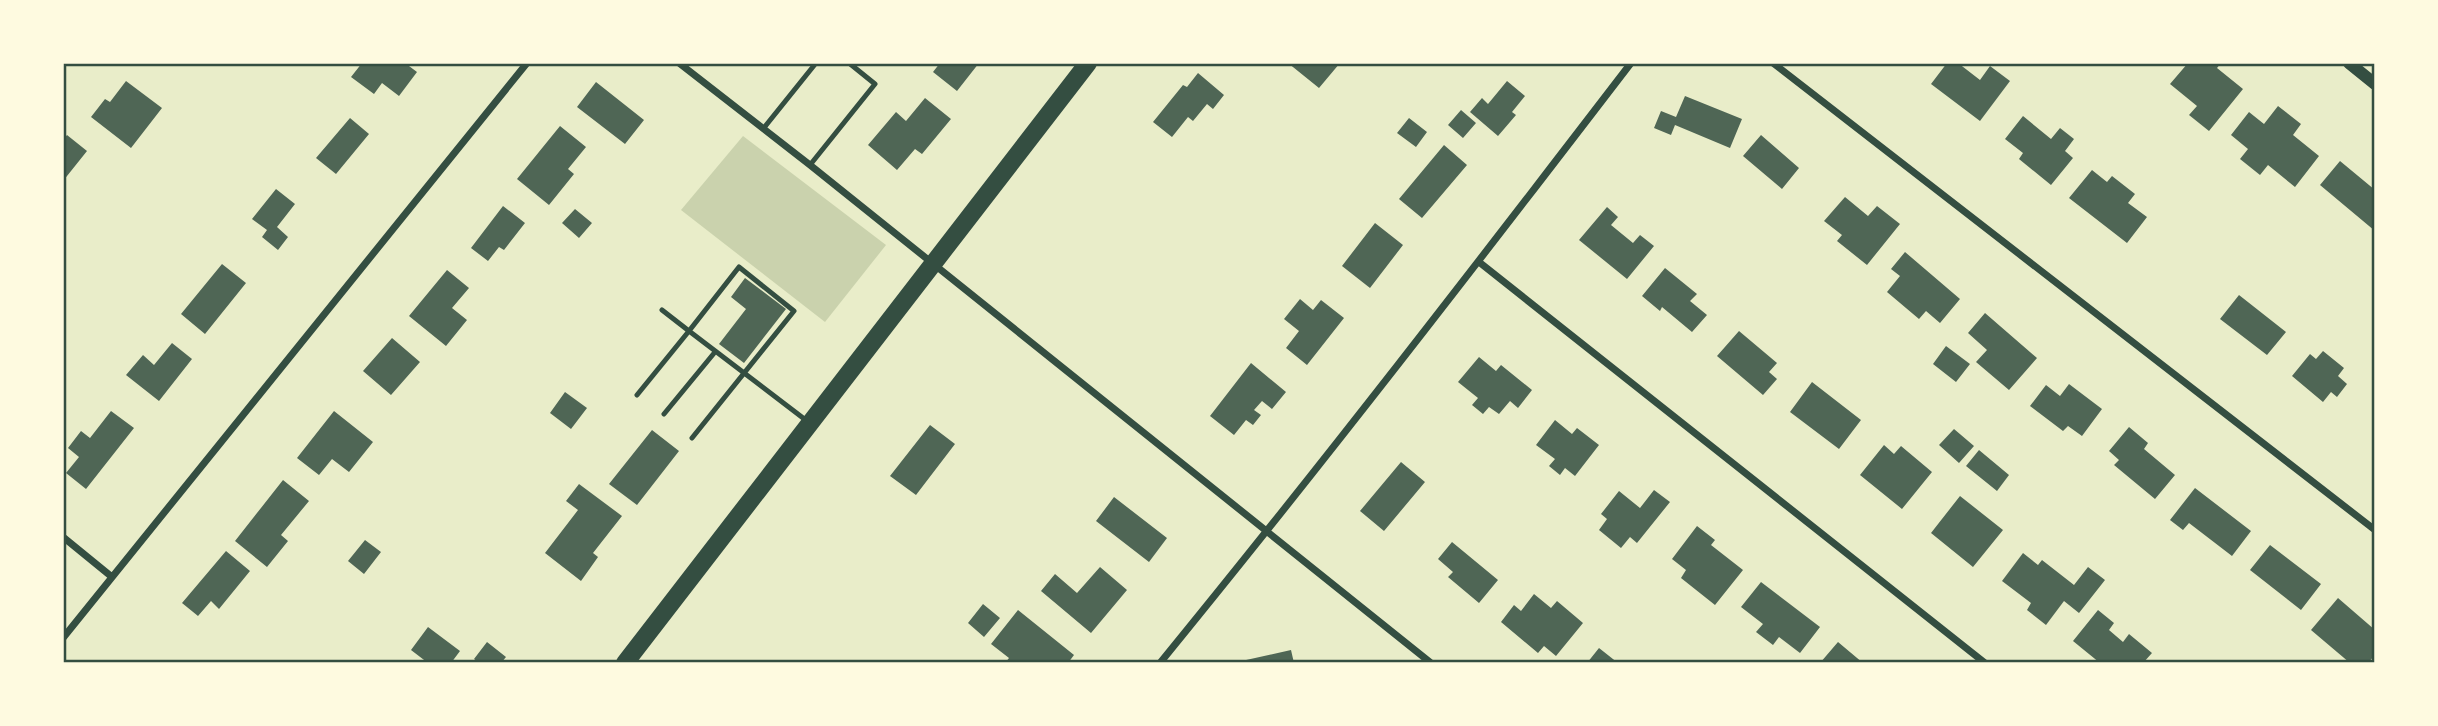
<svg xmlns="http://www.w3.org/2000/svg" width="2438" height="726" viewBox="0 0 2438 726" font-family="'Roboto Condensed',sans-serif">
	<rect width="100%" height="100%" fill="#e9edc9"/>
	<path fill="#cad2ad" d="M743,136L886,245L825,322L681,210Z"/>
	<path fill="#4f6655" d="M362,63H405L417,72L399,96L382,83L374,94L351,77Z
		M940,63H979L957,91L933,72Z
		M1288,63H1340L1319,88Z
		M1947,63H1958L1980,80L1990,66L2010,81L1980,121L1931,84Z
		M2188,63H2221L2217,68L2243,89L2209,131L2189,115L2197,106L2170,84Z
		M1198,73L1224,95L1213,109L1207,104L1193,121L1188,117L1172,137L1153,122L1183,85L1187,87Z
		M126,81L162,108L131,148L91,117L105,99L110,102Z
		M1507,81L1525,96L1512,112L1516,115L1498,136L1470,112L1482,98L1488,104Z
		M596,82L644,120L625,144L577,107Z
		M1685,96L1742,119L1730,148L1675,125L1671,135L1654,128L1661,111L1676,117Z
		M925,98L951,119L922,154L915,149L897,170L868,145L896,112L906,121Z
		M2278,106L2301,124L2293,135L2319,156L2295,187L2268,165L2260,175L2240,159L2248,149L2231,135L2249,112L2264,124Z
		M1461,110L1476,123L1463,138L1448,125Z
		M2023,116L2051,139L2060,128L2074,139L2065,151L2073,158L2051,185L2019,159L2023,153L2005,139Z
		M350,118L369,134L336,174L316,158Z
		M1409,118L1427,132L1416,147L1397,133Z
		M560,126L586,147L568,169L574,174L549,205L517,179Z
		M67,135L87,151L63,181V140Z
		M1761,135L1799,168L1782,189L1743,156Z
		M1444,145L1467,165L1422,218L1399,199Z
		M2340,161L2375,190V231L2320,185Z
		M2092,170L2107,182L2112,176L2135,194L2128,203L2147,217L2127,243L2069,198Z
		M276,189L295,204L277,227L288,237L278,250L262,237L267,230L252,219Z
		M1845,197L1868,216L1877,206L1900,224L1867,265L1837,241L1842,235L1824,221Z
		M503,206L525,223L504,250L499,247L488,261L471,248Z
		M1607,207L1618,217L1611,225L1633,243L1640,235L1654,246L1627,279L1579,240Z
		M575,209L592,223L579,238L562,223Z
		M1375,223L1403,245L1370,288L1342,266Z
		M1905,252L1960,299L1940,323L1926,311L1919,319L1887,292L1900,276L1891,269Z
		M222,264L246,283L205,334L181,314Z
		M1665,268L1697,294L1690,301L1707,315L1692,332L1662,307L1660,311L1642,296Z
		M447,270L469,288L452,308L467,320L446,346L409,316Z
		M745,278L786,309L744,363L719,344L746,309L731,297Z
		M2239,295L2286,332L2267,355L2220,319Z
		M1300,299L1313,310L1321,300L1344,318L1307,365L1286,348L1299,331L1284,319Z
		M1985,313L2037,358L2009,390L1976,362L1987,350L1968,333Z
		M1739,331L1777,363L1769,372L1777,379L1763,395L1717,356Z
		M392,338L420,362L391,395L363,371Z
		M172,343L192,359L159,401L126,375L143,355L154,365Z
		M1946,346L1970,364L1956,382L1933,364Z
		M2323,351L2344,368L2338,376L2347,384L2337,397L2331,392L2323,402L2292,376L2310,354L2316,359Z
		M1479,357L1496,371L1501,365L1532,390L1518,408L1510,401L1499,414L1489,407L1483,414L1472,405L1478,398L1458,382Z
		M1251,363L1286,392L1272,409L1262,401L1254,410L1261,415L1253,425L1246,420L1234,435L1210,416Z
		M1812,382L1861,420L1839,449L1790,412Z
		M2069,384L2102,409L2082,436L2068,426L2063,431L2030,406L2046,385L2060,396Z
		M565,392L587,408L571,429L550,413Z
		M111,411L134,428L86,489L66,473L79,457L68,448L81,431L90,438Z
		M334,411L373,442L349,472L332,459L319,475L297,458Z
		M1555,420L1572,434L1577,428L1599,445L1575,476L1565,468L1560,475L1549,466L1555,459L1536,445Z
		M930,425L955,444L916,495L890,476Z
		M2129,427L2148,443L2144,449L2175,475L2155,499L2114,465L2119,460L2109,451Z
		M1954,429L1974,446L1959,463L1939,445Z
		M652,430L679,451L637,505L609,484Z
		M1884,445L1894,454L1901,446L1932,472L1902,509L1860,475Z
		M1979,450L2009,475L1997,491L1966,466Z
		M1401,462L1425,482L1384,531L1360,511Z
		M283,480L309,501L281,535L288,541L267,567L235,541Z
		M579,484L622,516L593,553L598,557L581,581L545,553L578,510L566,501Z
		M2195,488L2251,531L2232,556L2189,523L2183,530L2170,520Z
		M1654,490L1670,502L1637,543L1630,537L1621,548L1599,530L1607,519L1601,514L1619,491L1640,508Z
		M1960,496L2003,530L1973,567L1931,533Z
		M1114,497L1167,538L1149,562L1096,521Z
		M1697,526L1715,540L1711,545L1743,570L1715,605L1681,578L1686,570L1672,559Z
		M365,540L381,552L364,574L348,561Z
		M1452,542L1498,580L1479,603L1448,577L1453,572L1438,559Z
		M2270,545L2321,584L2301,610L2250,570Z
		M226,551L250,571L219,609L211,601L198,616L182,603Z
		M2023,553L2038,565L2042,560L2074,585L2088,567L2105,580L2079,613L2064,601L2046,625L2027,610L2031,603L2002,581Z
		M1100,567L1127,590L1091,633L1041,591L1055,574L1077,593Z
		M1761,582L1820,627L1800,653L1779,637L1773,645L1756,632L1763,624L1741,607Z
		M1534,594L1551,608L1557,601L1583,623L1556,656L1544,646L1538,653L1501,622L1514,605L1521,611Z
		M2338,598L2375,630V655L2368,663H2350L2311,630Z
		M983,604L1000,618L984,637L968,623Z
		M1018,610L1074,655L1068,663H1005L1009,658L991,644Z
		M2098,610L2114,623L2109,630L2123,642L2129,634L2152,653L2143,663H2100L2073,641Z
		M428,627L460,651L451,663H428L411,650Z
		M487,642L506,657L501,663H479L474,659Z
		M1838,642L1863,663H1820Z
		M1599,648L1618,663H1587Z
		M1291,650L1294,663H1237V662Z"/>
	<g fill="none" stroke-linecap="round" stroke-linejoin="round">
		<path stroke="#344e41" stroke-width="5" d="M763,129L816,63
			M810,165L875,84L849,63
			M662,310L689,331L739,267L794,311L692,438
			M637,395L689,331L807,421
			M664,414L715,352"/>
		<path stroke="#344e41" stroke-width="7" d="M679,63L810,165L1431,663
			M1773,63L2375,530
			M1479,262L1985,663
			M63,537L112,577
			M63,638L527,63
			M1160,663C1321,466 1476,265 1631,63"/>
		<path stroke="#344e41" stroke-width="12" d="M2349,63L2375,84"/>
		<path stroke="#344e41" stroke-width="18" d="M625,663L1088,63"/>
	</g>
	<rect width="2438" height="726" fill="none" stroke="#fefae0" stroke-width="130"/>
	<rect x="65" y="65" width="2308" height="596" fill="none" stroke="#344e41" stroke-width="2.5"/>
</svg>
